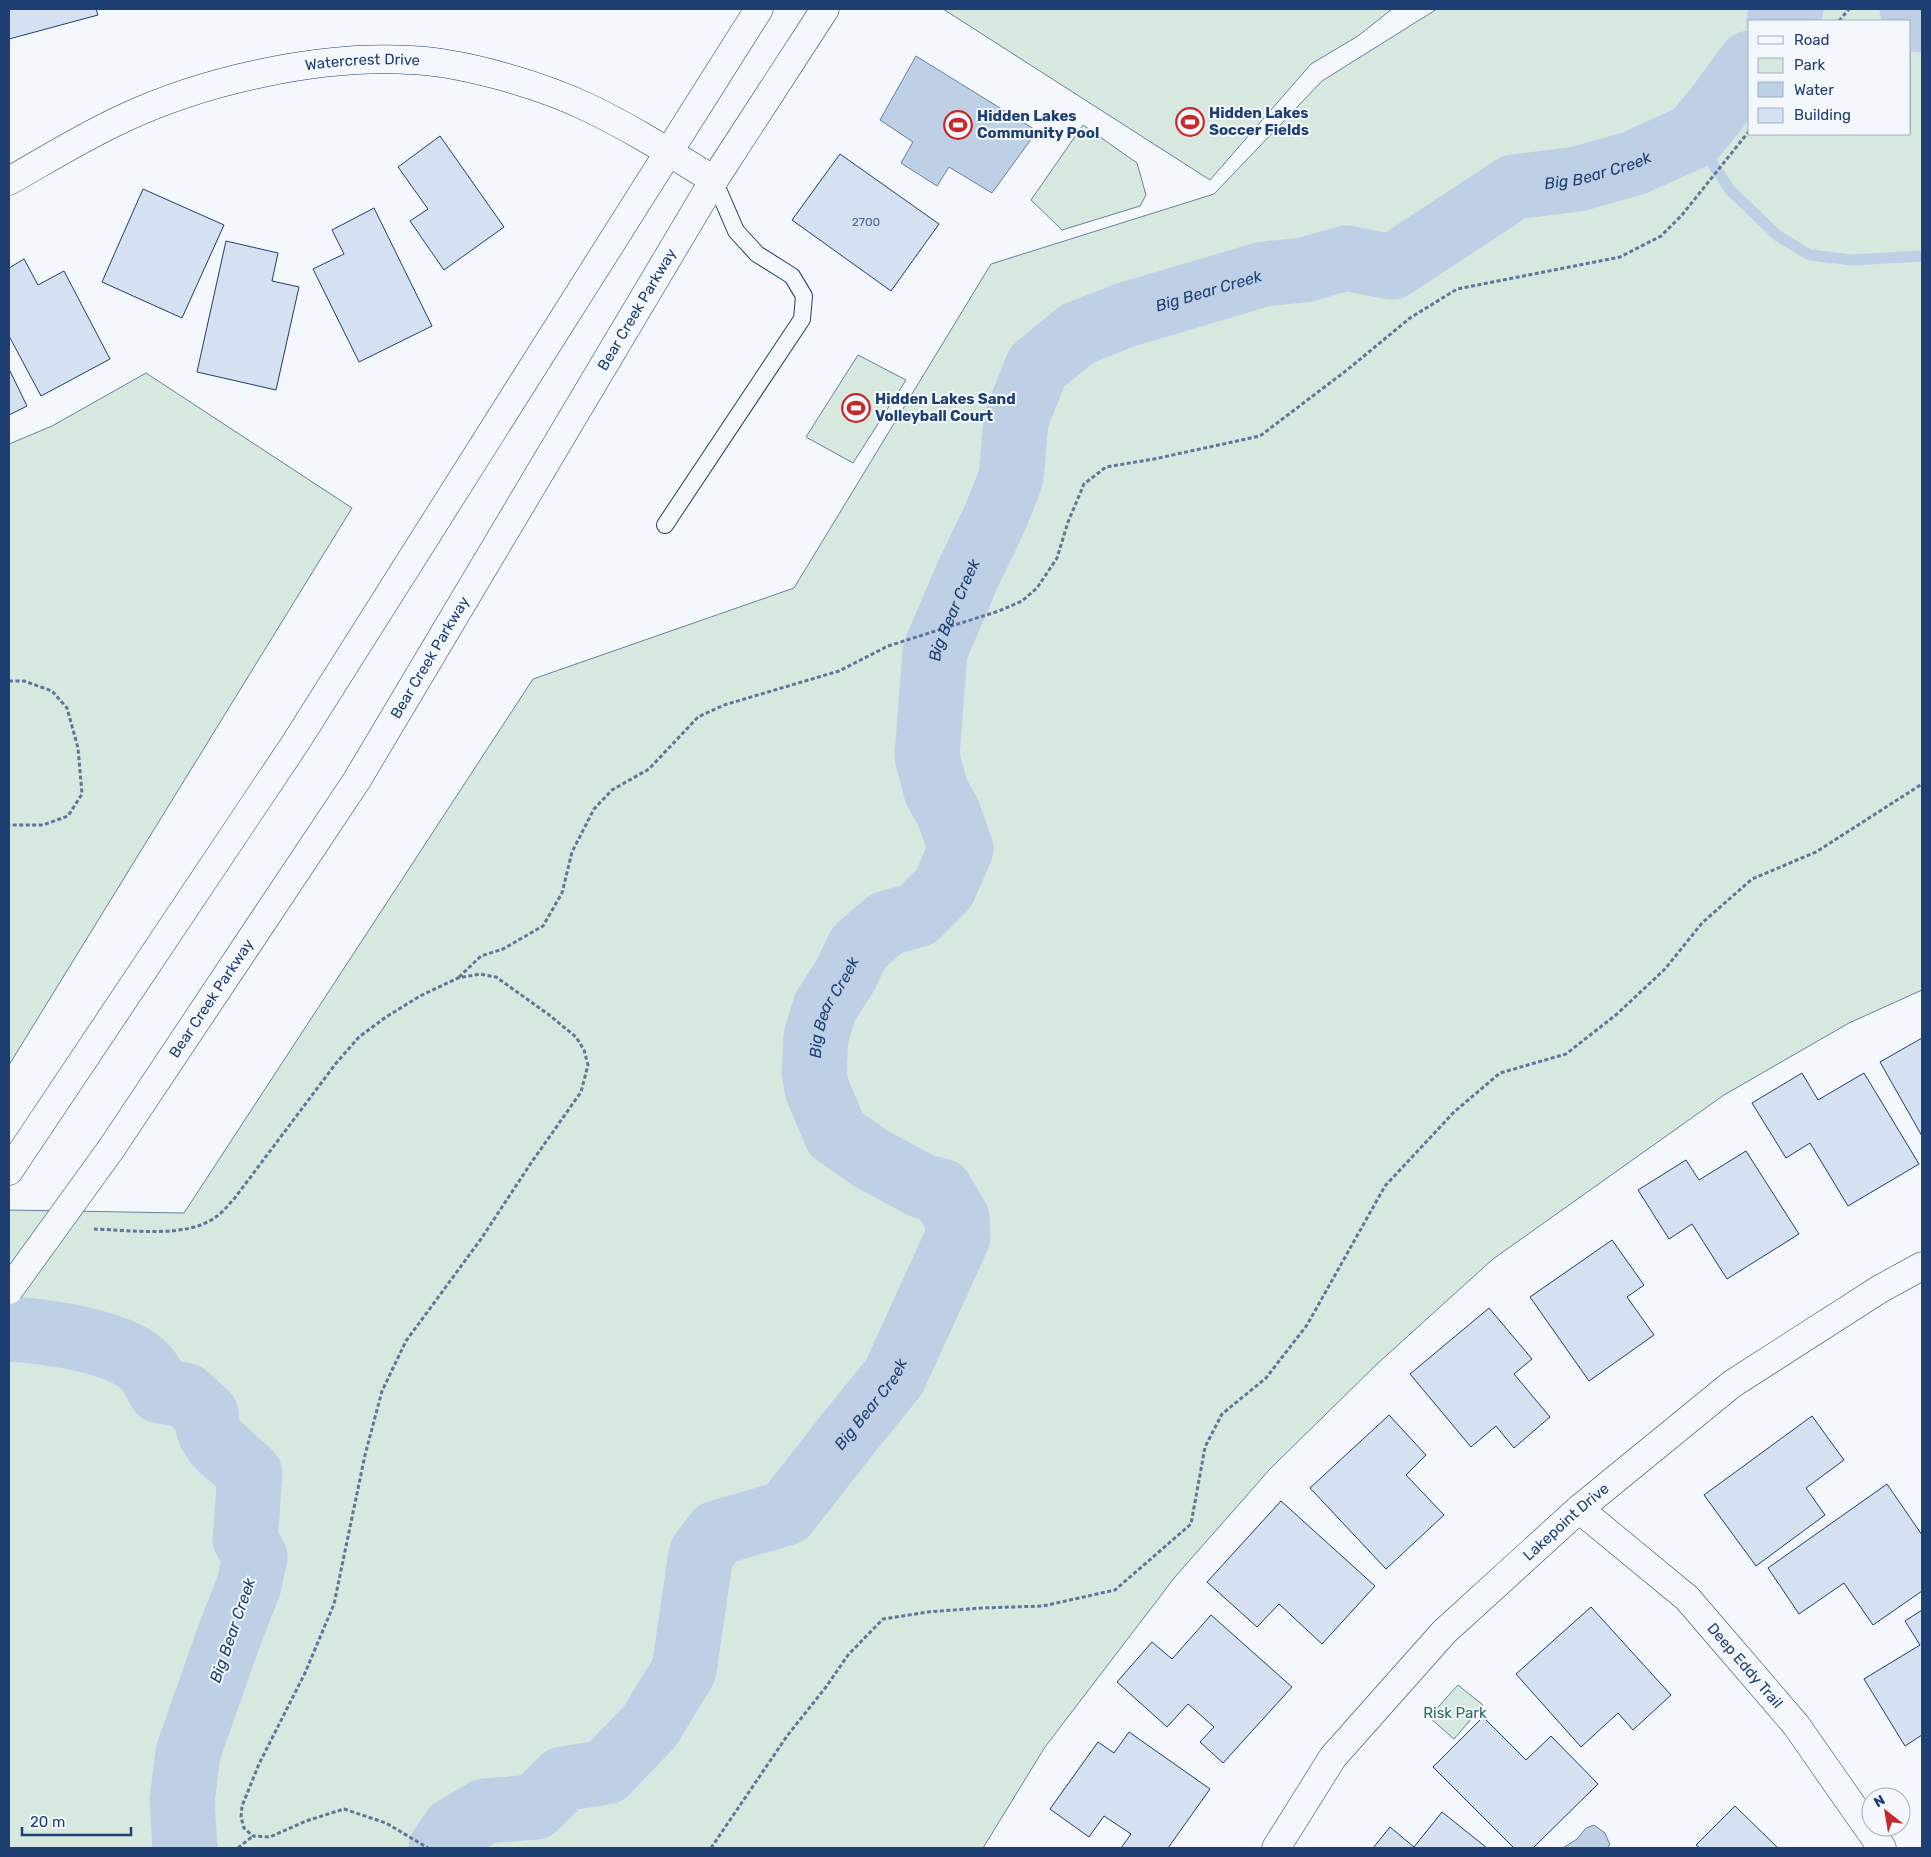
<svg xmlns="http://www.w3.org/2000/svg" width="1931" height="1857" viewBox="0 0 1931 1857" font-family="Rubik,sans-serif">
	<rect width="100%" height="100%" fill="#f4f7fb"/>
	<path fill="#d7e8df" stroke="#687fa3" fill-rule="evenodd" d="M943,9H1392L1358,36L1311,64L1210,180Z
		M1437,9H1922V990L1849,1023L1724,1095L1493,1259L1377,1364L1270,1469L1175,1577L1045,1747L983,1848H9V1210L184,1213L533,679L794,588L991,264L1214,194L1322,81ZM1750,21H1910V134H1750Z
		M1083,125L1137,163L1146,195L1140,206L1062,230L1031,200Z
		M858,355L906,380L853,463L806,437Z
		M146,373L352,508L9,1065V444L52,426Z
		M1458,1685L1483,1705L1454,1739L1429,1717Z"/>
	<path fill="#bed0e5" stroke="#687fa3" d="M916,56L1037,131L992,193L949,167L937,186L901,163L913,142L880,120Z
		M1594,1825L1605,1833L1610,1845L1607,1848H1563L1577,1839L1586,1828Z"/>
	<g fill="none" stroke-linecap="round" stroke-linejoin="round">
		<path stroke="#bed0e5" stroke-width="11" d="M1694,136L1730,190L1778,236L1810,255L1852,260L1922,256"/>
		<g stroke="#bed0e5" stroke-width="65">
			<path d="M1912,9L1922,20"/>
			<path d="M1779,21L1791,9"/>
			<path d="M9,1329C43,1331 124,1341 146,1368C152,1374 156,1384 160,1391L185,1395L206,1414C207,1419 207,1425 209,1430C214,1447 239,1461 250,1474L245,1539L255,1557L249,1585L228,1639L188,1753L182,1802L185,1848"/>
			<path id="s1" d="M441,1848L453,1830L485,1811L535,1807L563,1779L606,1772L650,1726L684,1670L701,1554L717,1533L786,1513L847,1435L894,1377L958,1237L957,1218L941,1191L922,1186L870,1158L836,1134L817,1089L814,1071L816,1037L825,1007L845,976L859,947L887,923L917,915L944,888L961,849L948,812L936,791L927,756L935,651L968,574L995,518L1011,478L1016,420L1037,367L1077,334L1125,315L1264,274L1304,270L1346,258L1392,267L1514,187L1578,179L1634,163L1694,136L1717,108L1750,63"/>
		</g>
	</g>
	<path fill="#d5e0f0" stroke="#1d3f73" d="M9,9H96L98,15L9,39Z
		M440,136L504,227L444,270L410,221L428,209L398,167Z
		M840,154L939,224L891,291L792,220Z
		M143,189L224,225L182,318L102,282Z
		M374,208L432,326L359,362L313,269L344,254L332,230Z
		M226,241L278,253L272,281L299,287L276,390L197,372Z
		M24,259L38,285L64,271L110,359L41,396L9,336V268Z
		M9,369L27,406L9,415Z
		M1922,1038V1136L1880,1062Z
		M1802,1073L1818,1100L1864,1073L1919,1164L1848,1206L1810,1143L1786,1158L1752,1103Z
		M1746,1151L1799,1234L1727,1279L1692,1224L1669,1239L1638,1190L1686,1160L1699,1180Z
		M1612,1240L1644,1285L1627,1297L1654,1335L1589,1381L1530,1297Z
		M1489,1308L1532,1359L1514,1374L1550,1417L1514,1448L1496,1426L1471,1447L1410,1374Z
		M1389,1415L1426,1455L1406,1475L1444,1515L1386,1569L1310,1488Z
		M1812,1416L1844,1460L1806,1488L1825,1515L1756,1566L1704,1495Z
		M1887,1484L1922,1535V1591L1873,1625L1844,1583L1799,1614L1768,1568Z
		M1281,1501L1375,1586L1322,1644L1279,1604L1257,1627L1207,1582Z
		M1591,1607L1671,1695L1633,1730L1618,1713L1581,1747L1516,1674Z
		M1922,1610V1735L1905,1746L1864,1679L1920,1645L1905,1621Z
		M1211,1615L1292,1687L1223,1763L1200,1742L1214,1727L1188,1704L1167,1727L1117,1682L1152,1642L1172,1659Z
		M1483,1717L1526,1760L1551,1736L1598,1784L1533,1848H1514L1433,1767Z
		M1129,1732L1210,1789L1168,1848H1121L1131,1834L1104,1816L1089,1837L1050,1809L1098,1742L1114,1753Z
		M1735,1806L1778,1848H1700L1696,1845Z
		M1442,1812L1487,1848H1373L1390,1827L1414,1847Z"/>
	<g fill="none" stroke-linecap="round" stroke-linejoin="round">
		<defs>
			<path id="lane" d="M665,525L802,319L804,296L792,276L757,254L736,231L714,180"/>
			<g id="street">
				<path id="s2" d="M9,181C46,160 83,137 122,119C205,80 318,55 410,60C463,62 541,85 589,108C633,129 673,155 714,180"/>
				<path id="s3" d="M1579,1509L1687,1598L1796,1725L1882,1848"/>
				<path id="s4" d="M1276,1848L1333,1757L1444,1632L1579,1509L1732,1384L1880,1289L1922,1266"/>
			</g>
			<g id="secondary">
				<path id="s5" d="M111,1149L357,780L714,180L825,9"/>
				<path d="M9,1171L296,742L759,9"/>
			</g>
		</defs>
		<use href="#lane" stroke="#1d3f73" stroke-width="18"/>
		<use href="#street" stroke="#1d3f73" stroke-width="29"/>
		<use href="#secondary" stroke="#1d3f73" stroke-width="29"/>
		<path stroke="#5e769c" stroke-width="3" stroke-dasharray="4 2.5" stroke-linecap="butt" d="M1839,21L1849,9
			M9,681H24L52,691L67,708L78,748L82,794L68,816L43,825H9
			M459,977L481,956L503,949L543,926L562,893L572,852L594,809L612,790L649,769L698,717L724,705L839,671L888,646L999,611L1022,601L1037,588L1057,558L1068,522L1084,484L1106,467L1154,459L1260,436L1347,370L1410,318L1457,289L1620,257L1661,236L1682,215L1750,130
			M94,1229C129,1230 189,1239 217,1216C223,1212 228,1205 234,1199L337,1062L359,1037L386,1017L420,996L458,978L480,974L496,977L548,1014L576,1037L584,1050L588,1065L581,1092L531,1163L481,1239L406,1341L382,1391L365,1455L334,1604L305,1673L259,1764L242,1806L241,1817L244,1828L253,1836L270,1837L306,1821L344,1809L386,1823L428,1848
			M238,1848L253,1836
			M711,1848L787,1736L826,1687L848,1655L883,1619L928,1612L981,1608L1043,1606L1115,1590L1191,1524L1205,1447L1222,1414L1266,1378L1307,1325L1385,1186L1454,1112L1500,1073L1566,1054L1617,1014L1665,969L1702,923L1752,879L1816,852L1922,784"/>
		<use href="#lane" stroke="#f4f7fb" stroke-width="16"/>
		<use href="#street" stroke="#f4f7fb" stroke-width="28"/>
		<use href="#secondary" stroke="#f4f7fb" stroke-width="28"/>
		<defs>
			<path id="secondary-bridge" d="M9,1290L111,1149"/>
		</defs>
		<use href="#secondary-bridge" stroke="#1d3f73" stroke-width="29" stroke-linecap="butt"/>
		<use href="#secondary-bridge" stroke="#f4f7fb" stroke-width="28"/>
	</g>
	<defs>
		<symbol id="stadium-ring" viewBox="-11 -11 22 22"><circle r="9.5" fill="#f4f7fb" stroke="#c62828" stroke-width="1.5"/><path d="M0-5a6.5 5 0 1 0 0 10a6.5 5 0 1 0 0-10ZM-3.5-1.8h7v3.6h-7Z" fill="#c62828"/></symbol>
	</defs>
	<g fill-rule="evenodd">
		<use href="#stadium-ring" x="1174" y="106" width="32" height="32"/>
		<use href="#stadium-ring" x="942" y="109" width="32" height="32"/>
		<use href="#stadium-ring" x="840" y="392" width="32" height="32"/>
	</g>
	<g text-anchor="middle" stroke-width="4" stroke-linejoin="round" paint-order="stroke">
		<g font-size="12" fill="#4b6792">
			<text x="866" y="226">2700</text>
		</g>
		<g font-size="15" fill="#1d3f73" stroke="#f4f7fb">
			<text dy="5" stroke="none"><textPath href="#s2" startOffset="378">Watercrest Drive</textPath></text>
			<text dy="5" stroke="none"><textPath href="#s5" startOffset="991">Bear Creek Parkway</textPath></text>
			<text dy="5" stroke="none"><textPath href="#s5" startOffset="586">Bear Creek Parkway</textPath></text>
			<text dy="5" stroke="none"><textPath href="#s5" startOffset="181">Bear Creek Parkway</textPath></text>
			<text dy="5" stroke="none"><textPath href="#s4" startOffset="439">Lakepoint Drive</textPath></text>
			<text dy="5" stroke="none"><textPath href="#s3" startOffset="229">Deep Eddy Trail</textPath></text>
		</g>
		<g font-size="15" font-weight="bold" fill="#1d3f73" stroke="#f4f7fb" text-anchor="start">
			<text x="1209" y="118">Hidden Lakes<tspan x="1209" dy="17">Soccer Fields</tspan></text>
			<text x="977" y="121">Hidden Lakes<tspan x="977" dy="17">Community Pool</tspan></text>
			<text x="875" y="404">Hidden Lakes Sand<tspan x="875" dy="17">Volleyball Court</tspan></text>
		</g>
		<g font-size="15" fill="#2c6c60" stroke="#f4f7fb">
			<text x="1455" y="1718">Risk Park</text>
		</g>
		<g font-size="16" font-style="italic" fill="#1d3f73" stroke="#f4f7fb">
			<text dy="6" stroke="none"><textPath href="#s1" startOffset="2505">Big Bear Creek</textPath></text>
			<text dy="6" stroke="none"><textPath href="#s1" startOffset="2085">Big Bear Creek</textPath></text>
			<text dy="6" stroke="none"><textPath href="#s1" startOffset="1635">Big Bear Creek</textPath></text>
			<text dy="6" stroke="none"><textPath href="#s1" startOffset="1170">Big Bear Creek</textPath></text>
			<text dy="6" stroke="none"><textPath href="#s1" startOffset="675">Big Bear Creek</textPath></text>
			<text transform="translate(232 1630) rotate(-71)" y="6">Big Bear Creek</text>
		</g>
	</g>
	<rect width="1931" height="1857" fill="none" stroke="#1d3f73" stroke-width="20"/>
	<rect x="1748" y="20" width="162" height="115" fill="#f4f7fb" stroke="#9eadc5"/>
	<rect x="1758" y="36" width="25" height="8" fill="#f4f7fb" stroke="#9eadc5"/>
	<text x="1794" y="45" font-size="15" fill="#1d3f73">Road</text>
	<rect x="1758" y="58" width="25" height="15" fill="#d7e8df" stroke="#9eadc5"/>
	<text x="1794" y="70" font-size="15" fill="#1d3f73">Park</text>
	<rect x="1758" y="82" width="25" height="15" fill="#bed0e5" stroke="#9eadc5"/>
	<text x="1794" y="95" font-size="15" fill="#1d3f73">Water</text>
	<rect x="1758" y="108" width="25" height="15" fill="#d5e0f0" stroke="#9eadc5"/>
	<text x="1794" y="120" font-size="15" fill="#1d3f73">Building</text>
	<g transform="translate(1886 1812) rotate(329)"><circle r="24" fill="#f4f7fb" stroke="#9eadc5"/>
	<path d="M0-4L9 19L0 12L-9 19Z" fill="#c62828"/>
	<text y="-8" font-size="14" font-weight="bold" text-anchor="middle" fill="#1d3f73">N</text>
	</g>
	<path d="M22 1827v8h109v-8" fill="none" stroke="#1d3f73" stroke-width="2.5"/>
	<text x="30" y="1827" font-size="15" fill="#1d3f73" stroke="#f4f7fb" stroke-width="4" paint-order="stroke">20 m</text>
</svg>
